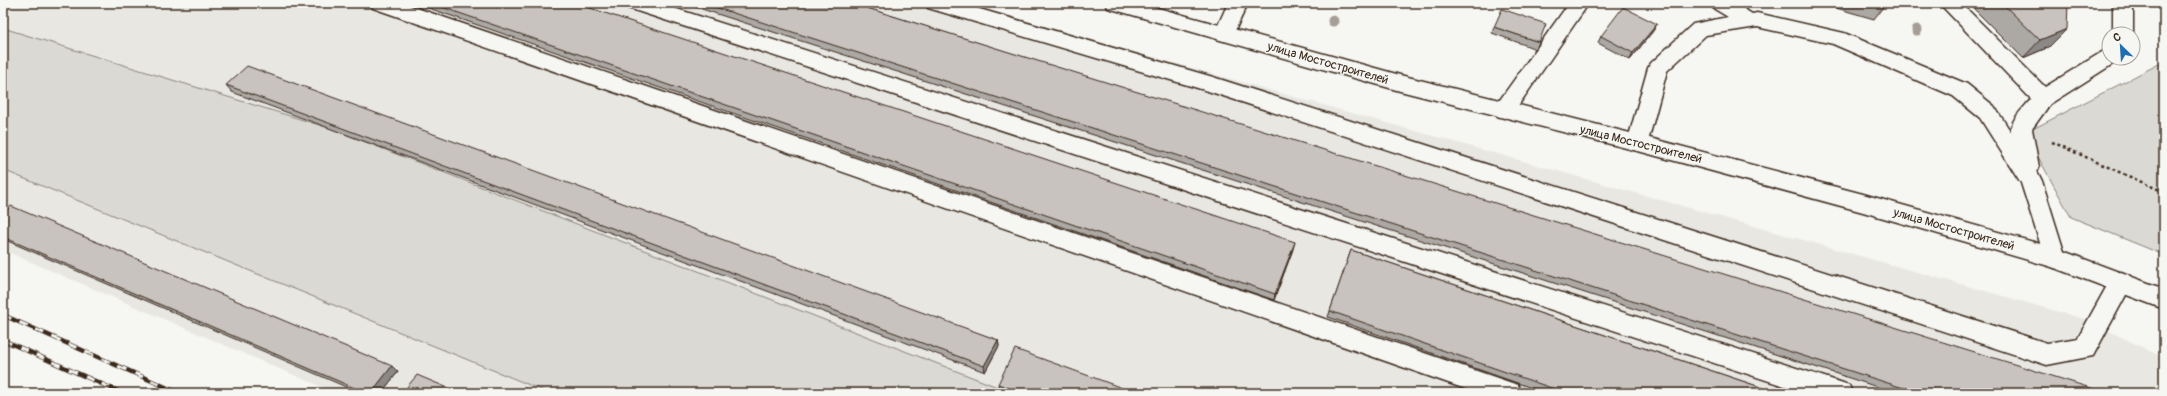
<svg xmlns="http://www.w3.org/2000/svg" width="2167" height="396" viewBox="0 0 2167 396" font-family="Pangolin,sans-serif">
	<rect width="100%" height="100%" fill="#f6f6f2"/>
	<filter id="ink" filterUnits="userSpaceOnUse"><feTurbulence type="fractalNoise" baseFrequency=".025" numOctaves="2"/><feDisplacementMap in="SourceGraphic" scale="8" xChannelSelector="R" yChannelSelector="G"/><feConvolveMatrix kernelMatrix="1 2 1 2 8 2 1 2 1" color-interpolation-filters="sRGB"/></filter>
	<g filter="url(#ink)">
		<path fill="#e8e7e2" d="M3,3H960L2084,319L2164,358V393H336L3,250Z"/>
		<path fill="#dad9d3" stroke="#8a8278" d="M3,28L329,128L1013,393H549L3,170Z
			M2159,64L2164,66V255L2071,217L2025,133Z"/>
		<g fill="none" stroke-linecap="round" stroke-linejoin="round">
			<defs>
				<path id="minor" d="M370,3H402L1509,382L1518,385L1521,393H1477L373,8Z
					M625,3H658L1840,382L1849,385L1852,393H1806L628,8Z
					M925,3H959L1213,77L2047,343L2078,338L2113,275L2121,272L2129,275L2133,282L2093,356L2047,365L1211,92L928,8Z
					M1228,3H1248L1231,39L1224,41L1217,39L1214,34Z
					M1569,3H1589L1511,116L1504,118L1497,116L1494,110L1497,104Z
					M1710,3H1735L1752,14L1757,13L1844,33L1967,84L1994,106L2011,132C2009,121 2025,107 2031,99L1939,3H1961L2045,87L2102,52L2109,49V58H2119L2116,62L2050,104L2032,129L2039,167L2037,171L2042,181L2066,258L2063,265L2055,268L2047,265L2021,183L1980,118L1953,96L1833,44L1757,27L1706,35L1667,71L1646,149L1638,151L1630,149L1627,143L1648,68L1651,63L1693,24L1728,17L1713,8Z
					M2113,3H2133V34H2113Z"/>
				<path id="major" d="M1105,3H1140L1400,75L1638,135L1863,194L2055,248L2164,289V309L2052,267L1863,212L1638,151L1400,91L1115,10L1108,8Z"/>
			</defs>
			<use href="#minor" stroke="#3b2a1e" stroke-width="3"/>
			<use href="#major" stroke="#3b2a1e" stroke-width="3"/>
			<path stroke="#3b2a1e" stroke-width="2.5" stroke-dasharray="3 3" stroke-linecap="butt" d="M2052,142L2164,192"/>
			<use href="#minor" fill="#f6f6f2" fill-rule="evenodd"/>
			<use href="#major" fill="#f6f6f2" fill-rule="evenodd"/>
			<defs>
				<path id="rail" d="M3,315L179,393
					M3,340L122,393"/>
			</defs>
			<use href="#rail" stroke="#3b2a1e" stroke-width="4.5"/>
			<use href="#rail" stroke="#f6f6f2" stroke-width="3" stroke-dasharray="9" stroke-linecap="butt"/>
		</g>
		<g fill="#a59e96">
			<circle cx="1333" cy="21" r="5.5"/>
			<circle cx="1917" cy="30" r="5.5"/>
		</g>
		<path fill="#aca8a3" stroke="#3b2a1e" d="M414,3H575L1293,249L1274,300Z
			M683,3H851L2094,393H1896Z
			M1819,3H1883V7L1874,19Z
			M1968,3H2068L2049,47L2023,58Z
			M1657,24L1653,31L1630,60L1598,43L1601,36Z
			M1494,27L1539,42L1536,49L1492,33Z
			M226,85L998,340L999,346L985,372L232,92Z
			M3,213L398,372L381,393H360L3,239Z
			M1351,250L1778,393H1546L1328,317Z
			M998,384L1136,393H1009L999,389Z"/>
		<path fill="#8c8885" stroke="#3b2a1e" d="M1657,24L1653,31L1630,60L1633,53Z
			M2067,29L2049,47L2023,58L2040,40Z
			M1295,242L1293,249L1274,300L1275,294Z
			M998,340L999,346L985,372L984,366Z
			M392,366L398,372L381,393H371Z"/>
		<path fill="#c8c3be" stroke="#3b2a1e" d="M430,3H575L1295,242L1275,294Z
			M702,3H851L2094,389V393H1919Z
			M1870,3H1883V7Z
			M2002,3H2068L2067,29L2040,40Z
			M1623,7L1657,24L1633,53L1601,36Z
			M1502,9L1546,24L1539,42L1494,27Z
			M247,66L998,340L984,366L226,85Z
			M11,206L392,366L371,393H366L3,237V213Z
			M1351,250L1778,393H1566L1330,311Z
			M1015,349L1136,393H1023L998,384Z
			M417,375L460,393H402Z"/>
	</g>
	<g text-anchor="middle" stroke-width="3" stroke-linejoin="round" paint-order="stroke">
		<g font-size="12" fill="#3b2a1e" stroke="#f6f6f2">
			<text transform="translate(1328 63) rotate(16)" y="4">улица Мостостроителей</text>
			<text transform="translate(1641 144) rotate(14)" y="4">улица Мостостроителей</text>
			<text transform="translate(1954 229) rotate(16)" y="4">улица Мостостроителей</text>
		</g>
	</g>
	<rect width="2167" height="396" fill="none" stroke="#f6f6f2" stroke-width="16"/>
	<rect x="8" y="8" width="2151" height="380" fill="none" stroke="#3b2a1e" stroke-width="1.5" filter="url(#ink)"/>
	<g transform="translate(2121 46) rotate(335)"><circle r="19" fill="#f6f6f2" stroke="#aba49d"/>
	<path d="M0-3L7 15L0 10L-7 15Z" fill="#1f6fb2"/>
	<text y="-6" font-size="11" font-weight="bold" text-anchor="middle" fill="#3b2a1e">С</text>
	</g>
</svg>
